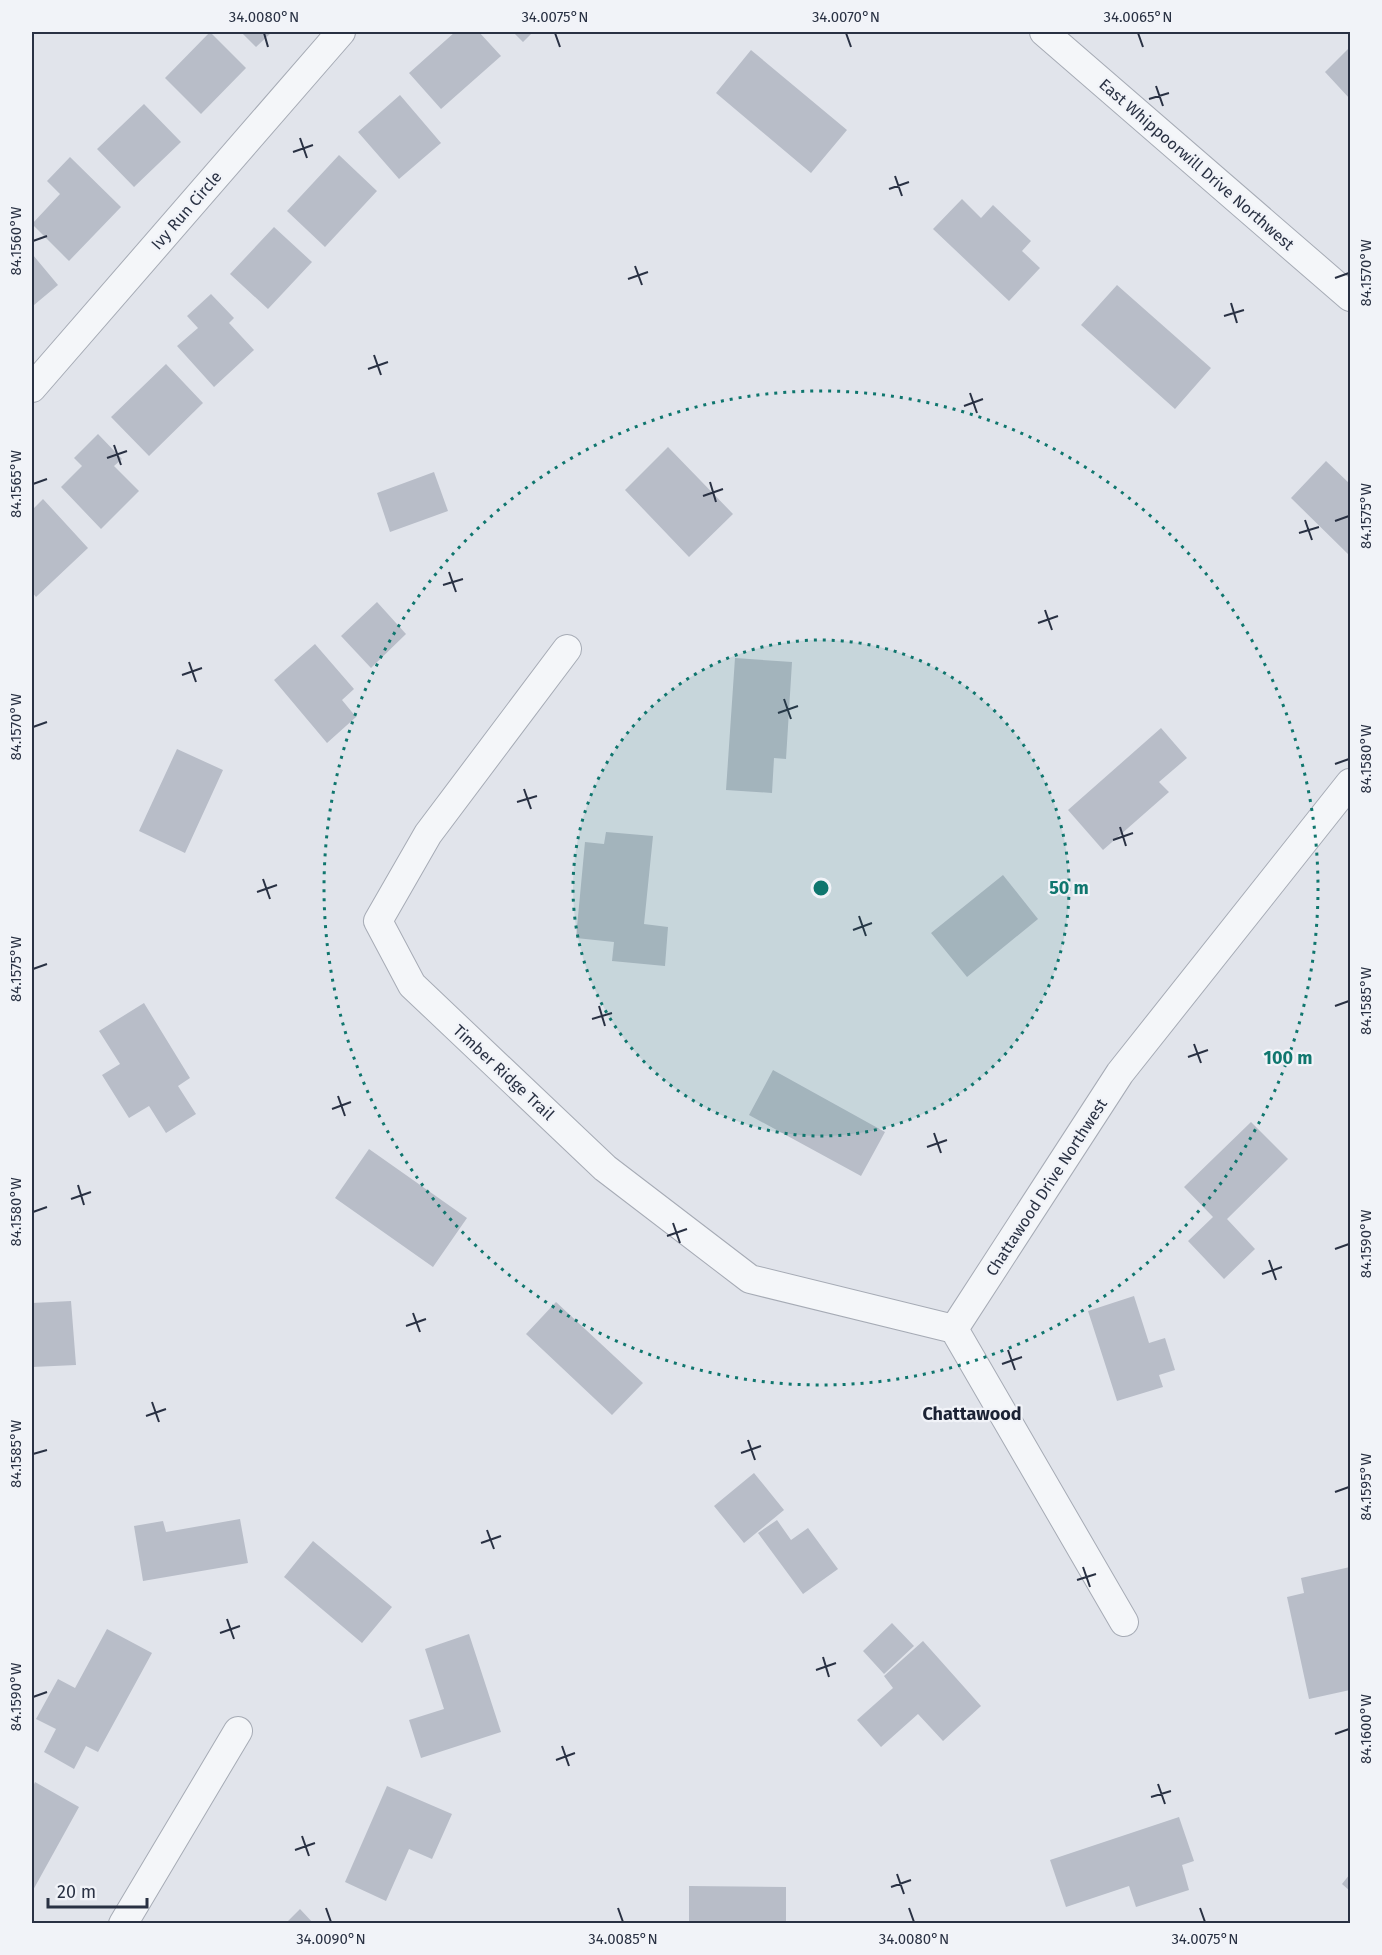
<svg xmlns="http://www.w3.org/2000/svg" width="1382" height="1955" viewBox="0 0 1382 1955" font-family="'Fira Sans',sans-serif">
	<rect width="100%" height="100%" fill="#e1e4eb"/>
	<path fill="#b8bdc8" d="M210,32L246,68L201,114L165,78Z
		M241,32H272L256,47Z
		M455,32H479L501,56L441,109L409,73Z
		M513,32H533L523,42Z
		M1350,47V99L1325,72Z
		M751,50L847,130L811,173L716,93Z
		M400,95L441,143L399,179L358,132Z
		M144,104L181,142L134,187L97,149Z
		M339,155L377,191L325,247L287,211Z
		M70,157L121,207L69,261L32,224L60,194L47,181Z
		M962,199L981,218L993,205L1031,241L1022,251L1040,268L1009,301L933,229Z
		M274,227L312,262L268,309L230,274Z
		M33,255L58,285L34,305L32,302Z
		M1117,285L1211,368L1175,409L1081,325Z
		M211,294L234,318L229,323L254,350L214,387L177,346L198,328L187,316Z
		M166,364L203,403L149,456L111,417Z
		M98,434L122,459L114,466L139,491L101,529L61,487L82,466L74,458Z
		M668,447L733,514L689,557L625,490Z
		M1326,461L1350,484V556L1291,498Z
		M434,472L448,511L390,532L377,493Z
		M43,499L88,548L36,597L32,592V510Z
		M377,602L406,634L371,668L341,636Z
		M315,644L354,689L342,700L356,717L327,743L274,680Z
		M735,658L792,662L786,759L774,758L772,793L726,790Z
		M1161,728L1187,758L1159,782L1169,792L1103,850L1068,810Z
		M177,749L223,770L185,853L139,831Z
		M606,832L653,836L644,924L668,927L665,966L612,961L614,942L576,938L585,842L604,844Z
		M1003,875L1038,919L967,977L931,933Z
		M144,1003L190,1078L178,1086L196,1114L166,1133L149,1106L129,1118L102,1075L120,1064L99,1031Z
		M773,1070L885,1132L861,1176L749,1115Z
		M1251,1122L1288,1159L1227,1219L1255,1249L1224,1279L1188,1241L1213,1217L1184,1187Z
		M369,1149L467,1218L433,1267L335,1198Z
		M1134,1296L1149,1343L1165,1338L1175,1370L1159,1375L1163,1387L1117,1401L1088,1311Z
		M71,1301L76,1365L32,1367V1303Z
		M556,1302L643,1383L612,1415L526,1334Z
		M754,1473L784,1510L744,1543L714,1506Z
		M240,1519L248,1563L143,1581L134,1526L163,1521L166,1532Z
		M777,1520L791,1540L808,1528L838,1569L803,1594L758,1533Z
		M313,1541L392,1607L362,1643L284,1577Z
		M1350,1567V1690L1309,1699L1287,1597L1304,1593L1301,1578Z
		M892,1623L914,1646L884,1674L863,1651Z
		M107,1629L152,1653L98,1752L86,1746L74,1769L44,1752L56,1729L36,1719L58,1679L75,1688Z
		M469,1634L501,1732L421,1758L409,1720L444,1709L425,1649Z
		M923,1641L981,1706L943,1741L918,1714L881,1747L857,1720L893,1688L884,1676Z
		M35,1782L79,1807L32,1892V1789Z
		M387,1786L452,1814L432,1859L409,1849L386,1901L345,1882Z
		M1179,1817L1194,1861L1182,1865L1189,1890L1136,1907L1129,1886L1066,1907L1050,1860Z
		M1350,1874V1891L1342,1884Z
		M689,1886L786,1887V1924H689Z
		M300,1909L314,1924H285Z"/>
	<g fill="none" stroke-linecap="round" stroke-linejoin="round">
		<defs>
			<path id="minor" d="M1044,32L1350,297
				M32,388L341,32
				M567,649L428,834L378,921L412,985L605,1168L750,1279L954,1329
				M954,1329L1120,1073L1350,783
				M954,1329L1124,1622
				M123,1924L238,1731"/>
		</defs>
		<use href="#minor" stroke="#a6abb5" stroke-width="30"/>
		<use href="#minor" stroke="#f4f6f9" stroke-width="28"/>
	</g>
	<path fill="none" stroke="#293143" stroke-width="2" d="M264,33L268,47M555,33L560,47M846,33L851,47M1138,33L1143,47M1156,86L1163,106M1149,99L1169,93M300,138L307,158M293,152L313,145M895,176L902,196M889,189L909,182M33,241L47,236M635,266L642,285M1335,278L1349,273M628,279L648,272M1231,303L1237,323M1224,316L1244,310M374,355L381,375M368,369L388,362M970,393L977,413M964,406L983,399M114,445L121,465M107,458L127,451M710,482L716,502M33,484L47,479M703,496L723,489M1305,520L1312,540M1335,521L1349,516M1299,533L1319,527M449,572L456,592M443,585L463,579M1045,610L1052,630M1038,623L1058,616M189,662L196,682M182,675L202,668M784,699L791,719M778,713L798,706M33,727L47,722M1335,764L1349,759M524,789L531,809M517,802L537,796M1120,827L1126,846M1113,840L1133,833M263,879L270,899M257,892L277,885M859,916L866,936M853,930L872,923M33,969L47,964M599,1006L605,1026M1335,1006L1349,1001M592,1019L612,1013M1194,1044L1201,1063M1188,1057L1208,1050M338,1096L345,1116M332,1109L351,1102M934,1133L941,1153M927,1147L947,1140M78,1185L84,1205M71,1199L91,1192M33,1212L47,1207M673,1223L680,1243M667,1236L687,1229M1335,1249L1349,1244M1269,1260L1276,1280M1262,1274L1282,1267M413,1313L420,1332M406,1326L426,1319M1008,1350L1015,1370M1002,1364L1022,1357M152,1402L159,1422M146,1416L166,1409M748,1440L755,1460M741,1453L761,1446M33,1454L47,1450M1335,1492L1349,1487M487,1530L494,1549M481,1543L501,1536M1083,1567L1090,1587M1077,1580L1096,1574M227,1619L234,1639M220,1633L240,1626M823,1657L829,1677M816,1670L836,1663M33,1697L47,1692M1335,1734L1349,1729M562,1746L569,1766M556,1760L575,1753M1158,1784L1165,1804M1151,1797L1171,1791M302,1836L309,1856M295,1850L315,1843M897,1874L904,1894M891,1887L911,1880M326,1908L331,1922M618,1908L623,1922M909,1908L914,1922M1200,1908L1205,1922"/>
	<circle cx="821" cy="888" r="248" fill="#0f766e" fill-opacity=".12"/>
	<g fill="none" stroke="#0f766e" stroke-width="3" stroke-dasharray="3 6">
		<circle cx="821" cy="888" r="248"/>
		<circle cx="821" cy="888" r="497"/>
	</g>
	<g text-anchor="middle" stroke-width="4.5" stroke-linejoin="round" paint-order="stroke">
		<g font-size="16" fill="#293143" stroke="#f1f3f8">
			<text transform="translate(1197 164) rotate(41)" y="6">East Whippoorwill Drive Northwest</text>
			<text transform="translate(186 210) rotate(-49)" y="6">Ivy Run Circle</text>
			<text transform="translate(504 1072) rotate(43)" y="6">Timber Ridge Trail</text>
			<text transform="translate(1046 1187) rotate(-57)" y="6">Chattawood Drive Northwest</text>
		</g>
		<g font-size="18" font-weight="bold" fill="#1b2234" stroke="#f1f3f8">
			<text x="972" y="1420">Chattawood</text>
		</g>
	</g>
	<circle cx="821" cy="888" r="9" fill="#0f766e" stroke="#f1f3f8" stroke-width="3"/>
	<g font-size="18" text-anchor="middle" font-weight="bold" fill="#0f766e" stroke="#f1f3f8" stroke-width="4.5" stroke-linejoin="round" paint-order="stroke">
		<text x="1069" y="894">50 m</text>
		<text x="1288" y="1064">100 m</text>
	</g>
	<rect width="1382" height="1955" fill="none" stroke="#f1f3f8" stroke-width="66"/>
	<path d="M48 1898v9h99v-9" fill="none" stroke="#293143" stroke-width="3"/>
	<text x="57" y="1898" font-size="18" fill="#293143" stroke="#f1f3f8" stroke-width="4.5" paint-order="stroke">20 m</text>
	<rect x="33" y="33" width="1316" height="1889" fill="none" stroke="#293143" stroke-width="2"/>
	<g font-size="15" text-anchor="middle" fill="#293143">
		<text x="264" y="22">34.0080°N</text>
		<text x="555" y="22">34.0075°N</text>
		<text x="846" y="22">34.0070°N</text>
		<text x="1138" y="22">34.0065°N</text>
		<text transform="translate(16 241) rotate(-90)" y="5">84.1560°W</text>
		<text transform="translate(1366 273) rotate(-90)" y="5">84.1570°W</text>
		<text transform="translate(16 484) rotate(-90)" y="5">84.1565°W</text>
		<text transform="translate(1366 516) rotate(-90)" y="5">84.1575°W</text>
		<text transform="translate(16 727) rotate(-90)" y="5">84.1570°W</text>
		<text transform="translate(1366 759) rotate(-90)" y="5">84.1580°W</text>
		<text transform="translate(16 969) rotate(-90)" y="5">84.1575°W</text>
		<text transform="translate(1366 1001) rotate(-90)" y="5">84.1585°W</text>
		<text transform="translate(16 1212) rotate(-90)" y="5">84.1580°W</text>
		<text transform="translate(1366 1244) rotate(-90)" y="5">84.1590°W</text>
		<text transform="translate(16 1454) rotate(-90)" y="5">84.1585°W</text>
		<text transform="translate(1366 1487) rotate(-90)" y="5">84.1595°W</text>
		<text transform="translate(16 1697) rotate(-90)" y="5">84.1590°W</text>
		<text transform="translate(1366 1729) rotate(-90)" y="5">84.1600°W</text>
		<text x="331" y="1944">34.0090°N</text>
		<text x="623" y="1944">34.0085°N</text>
		<text x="914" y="1944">34.0080°N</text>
		<text x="1205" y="1944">34.0075°N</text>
	</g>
</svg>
